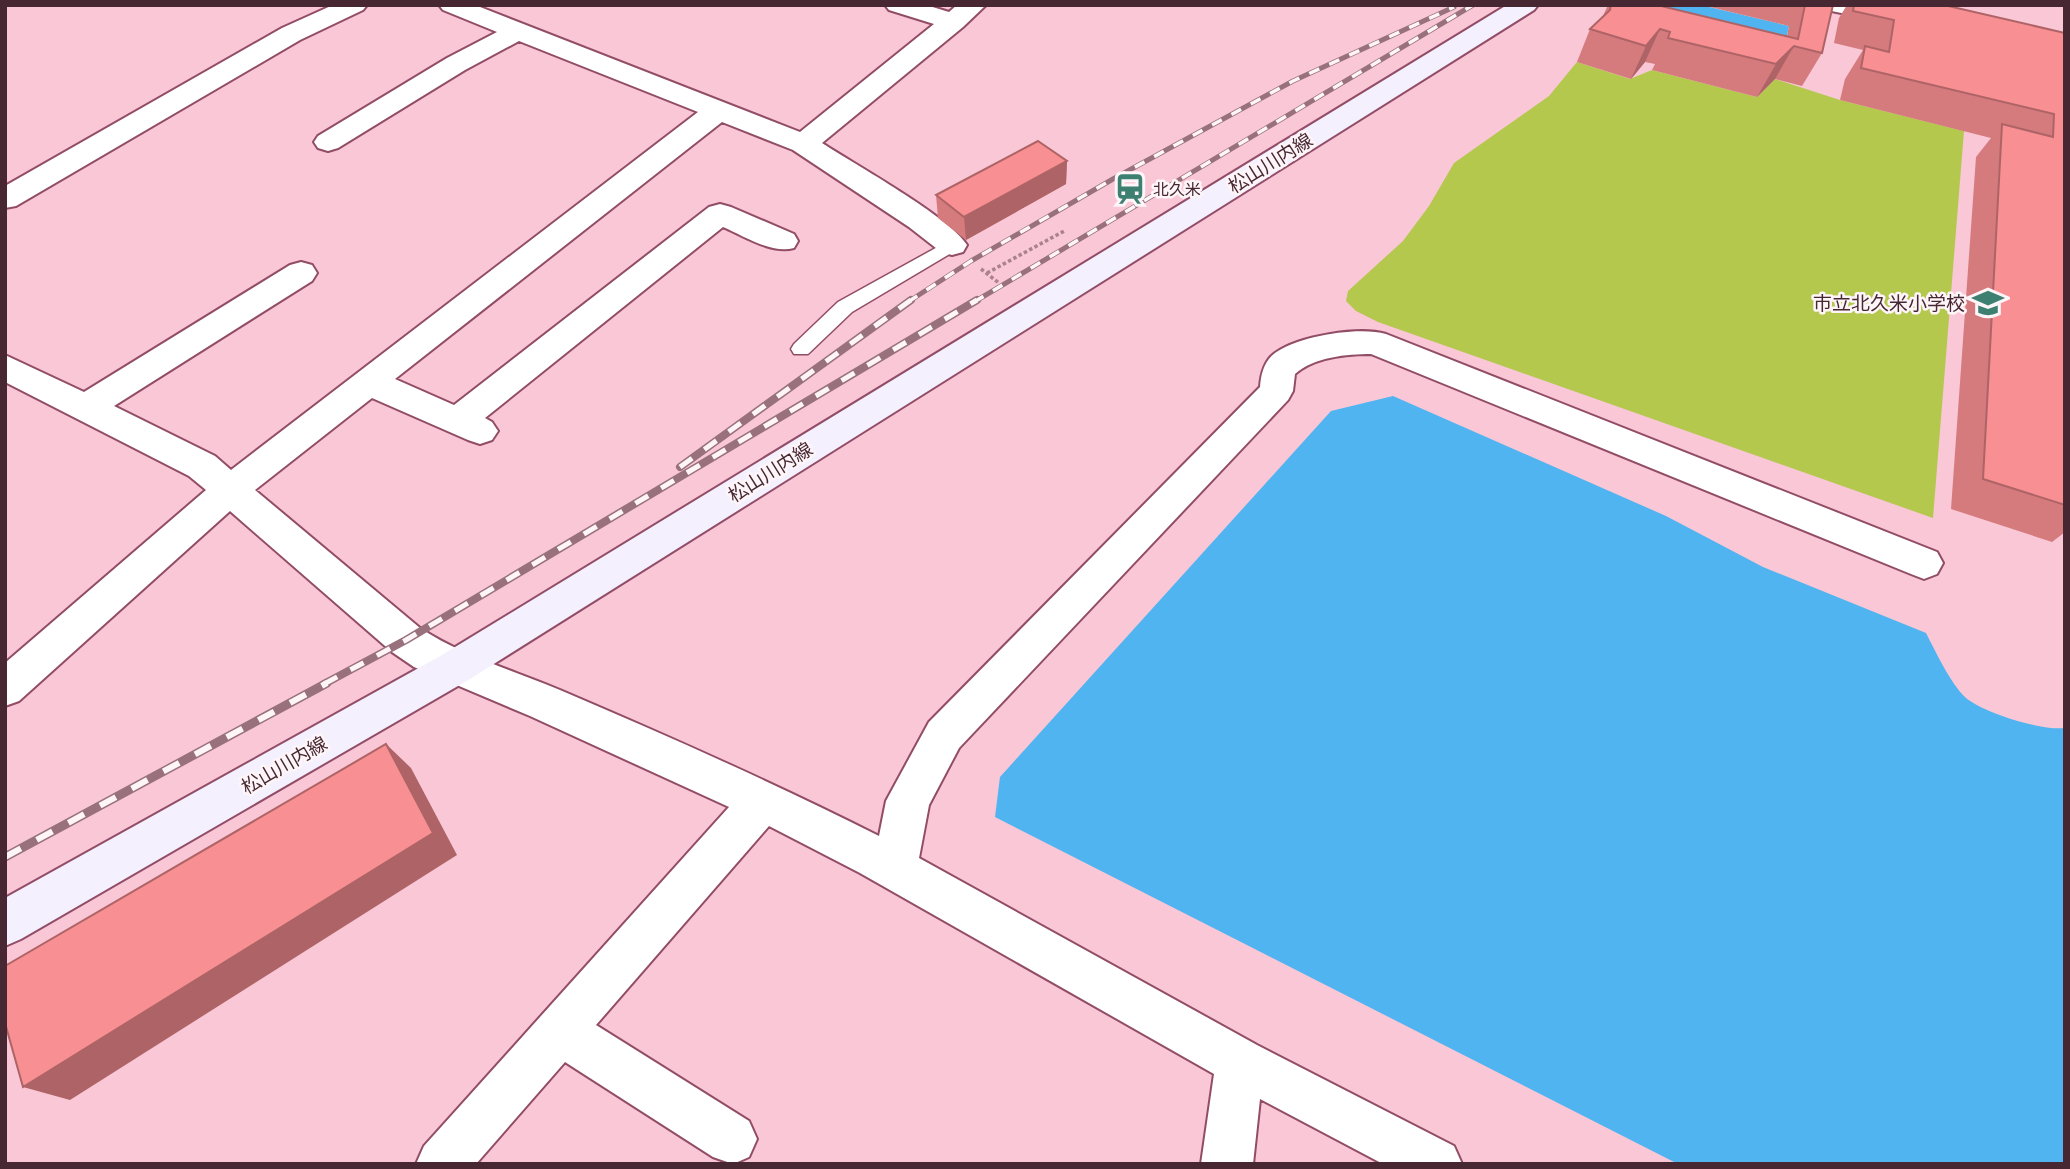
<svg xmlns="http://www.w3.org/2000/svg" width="2070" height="1169" viewBox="0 0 2070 1169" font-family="'PT Sans','Noto Sans JP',sans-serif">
	<rect width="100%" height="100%" fill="#f9c7d6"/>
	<path fill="#b3c84d" d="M1577,62L1630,79L1652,70L1757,97L1775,79L1840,100L1964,131L1933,518L1378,322L1356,311L1346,301L1348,291L1403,241L1429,206L1454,163L1549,96Z"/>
	<path fill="#4fb4f0" d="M1654,5H1701L1789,26L1779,71Z
		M1393,396L1666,516L1763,567L1926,633C1936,652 1950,683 1966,698C1984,713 2042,731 2065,728V1164H1678L995,817L1000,777L1331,411Z"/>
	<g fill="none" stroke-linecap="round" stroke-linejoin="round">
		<defs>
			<path id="service" d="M952,239L961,245L958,249L852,312L808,354H794L791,349L794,344L838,302Z"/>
			<path id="minor" d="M333,5H367L363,10L300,40L16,206L5,208V186L282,28Z
				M439,5H475L800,132L934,24L889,10L885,5H926L949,12L957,5H986L963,27L822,143C854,164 950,217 967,245L963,252L952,255L941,252L909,227L793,150L722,122L395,379L454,405L709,207L720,204L731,207L794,234L798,241L794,248C771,254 744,236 723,227L485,418L492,422L498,431L492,440L480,444L468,440L372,398L255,490L420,628C462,656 513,670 560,690C668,736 774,783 879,836L886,801L929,722L1260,387C1261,374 1264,361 1275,353C1298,336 1359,326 1386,334L1937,552L1943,563L1937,574L1924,579L1911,574L1371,354C1347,354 1314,357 1295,374L1293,391L1288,400L959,748L929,805L919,858L1257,1045L1454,1146L1462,1164H1383L1260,1099L1253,1164H1201L1214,1074L860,873L769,826L596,1025L749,1121L757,1139L749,1157L733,1164L713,1157L565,1062L476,1164H416L424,1146L729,807L530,716L414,667L392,652L230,511L19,701L5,706V663L206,490L189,476L5,382V355L84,392L290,265L301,262L312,265L317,273L312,281L114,406L215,456L231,470L698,112L519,41L465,70L338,148L328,151L318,148L314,142L318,136L447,58L497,32L443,10Z
				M1823,5H1877L1907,12L1911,17L1907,22L1898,25L1827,10Z"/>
			<path id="secondary" d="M1507,5H1538L1534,10L470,679L21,939L5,946V898L442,655Z"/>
		</defs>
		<use href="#service" stroke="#924d66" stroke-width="3"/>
		<use href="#minor" stroke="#924d66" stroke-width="4"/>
		<use href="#secondary" stroke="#924d66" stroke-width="4"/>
		<path stroke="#aa818d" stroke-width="3.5" stroke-dasharray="3.5 2.5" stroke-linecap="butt" d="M981,269L999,283
			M987,273L1066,230"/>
		<use href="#service" fill="#fff" fill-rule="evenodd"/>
		<use href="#minor" fill="#fff" fill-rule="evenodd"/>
		<use href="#secondary" fill="#f4f0fe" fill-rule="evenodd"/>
		<defs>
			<path id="rail-far2" d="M908,302L971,261L1113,179L1293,81L1454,7
				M974,302L1473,5"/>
			<path id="rail-far1" d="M680,467L911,300
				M324,684L406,640L977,300"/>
			<path id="rail" d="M5,857L327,683"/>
		</defs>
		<use href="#rail-far2" stroke="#98717d" stroke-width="5"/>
		<use href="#rail-far1" stroke="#98717d" stroke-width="8"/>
		<use href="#rail" stroke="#98717d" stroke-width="9"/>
		<use href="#rail-far2" stroke="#fef5f8" stroke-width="3.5" stroke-dasharray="11" stroke-linecap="butt"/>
		<use href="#rail-far1" stroke="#fef5f8" stroke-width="5" stroke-dasharray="15" stroke-linecap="butt"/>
		<use href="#rail" stroke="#fef5f8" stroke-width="6" stroke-dasharray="18" stroke-linecap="butt"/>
	</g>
	<path fill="#d57b7e" d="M1608,5H1657L1787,36L1789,26L1702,5H1833L1822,53L1802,86L1775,79L1757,97L1652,70L1655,64L1645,62L1631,79L1577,62L1590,29L1603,16Z
		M1847,5H1944L2065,33V532L2052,542L1951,509L1976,157L1991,138L1840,100L1845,79L1863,50L1834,43L1839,18Z
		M1067,161L1066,184L966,240L938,218L936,195Z"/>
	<path fill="#ae6466" d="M1660,29L1645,62L1631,79L1646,46Z
		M1794,46L1775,79L1757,97L1776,64Z
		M1067,161L1066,184L966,240L964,217Z
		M386,744L411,768L457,855L70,1100L23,1087Z"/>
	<path fill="#f88f92" stroke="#ae6466" stroke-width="2" d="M1611,5H1657L1798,39L1805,5H1833L1822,53L1794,46L1776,64L1668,38L1670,32L1660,29L1646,46L1590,29L1610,10Z
		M1854,5H1944L2065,33V505L1983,479L2002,124L2053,137L2054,114L1861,68L1865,46L1889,52L1894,20L1853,11Z
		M1038,141L1067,161L964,217L936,195Z
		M386,744L433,833L23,1087L5,1023V966Z"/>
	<defs>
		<symbol id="station-bare" viewBox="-9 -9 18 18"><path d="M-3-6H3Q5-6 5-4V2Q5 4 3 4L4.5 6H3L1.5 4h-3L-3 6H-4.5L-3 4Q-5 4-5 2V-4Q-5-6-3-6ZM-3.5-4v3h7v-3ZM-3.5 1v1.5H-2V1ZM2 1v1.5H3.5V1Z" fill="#3d8072" stroke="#fef5f8" stroke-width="2.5" paint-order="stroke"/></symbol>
		<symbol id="school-bare" viewBox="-9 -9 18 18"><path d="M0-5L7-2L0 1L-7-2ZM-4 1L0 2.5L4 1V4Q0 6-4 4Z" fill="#3d8072" stroke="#fef5f8" stroke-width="2.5" paint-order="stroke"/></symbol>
	</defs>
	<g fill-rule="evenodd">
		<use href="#station-bare" x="1108" y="167" width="44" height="44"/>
		<use href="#school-bare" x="1966" y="281" width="44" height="44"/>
	</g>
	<g text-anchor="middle" stroke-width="5" stroke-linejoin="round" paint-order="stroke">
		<g font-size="16" fill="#472832" stroke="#fef5f8" text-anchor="start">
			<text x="1153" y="195">北久米</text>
		</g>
		<g font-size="19" fill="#472832" stroke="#fef5f8">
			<text transform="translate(1270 163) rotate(-32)" y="7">松山川内線</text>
			<text transform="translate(770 472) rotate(-32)" y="7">松山川内線</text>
			<text transform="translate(284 765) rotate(-30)" y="7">松山川内線</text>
		</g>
		<g font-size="19" fill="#472832" stroke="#fef5f8" text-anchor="end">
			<text x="1965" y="310">市立北久米小学校</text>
		</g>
	</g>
	<rect width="2070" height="1169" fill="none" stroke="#472832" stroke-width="14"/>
</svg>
